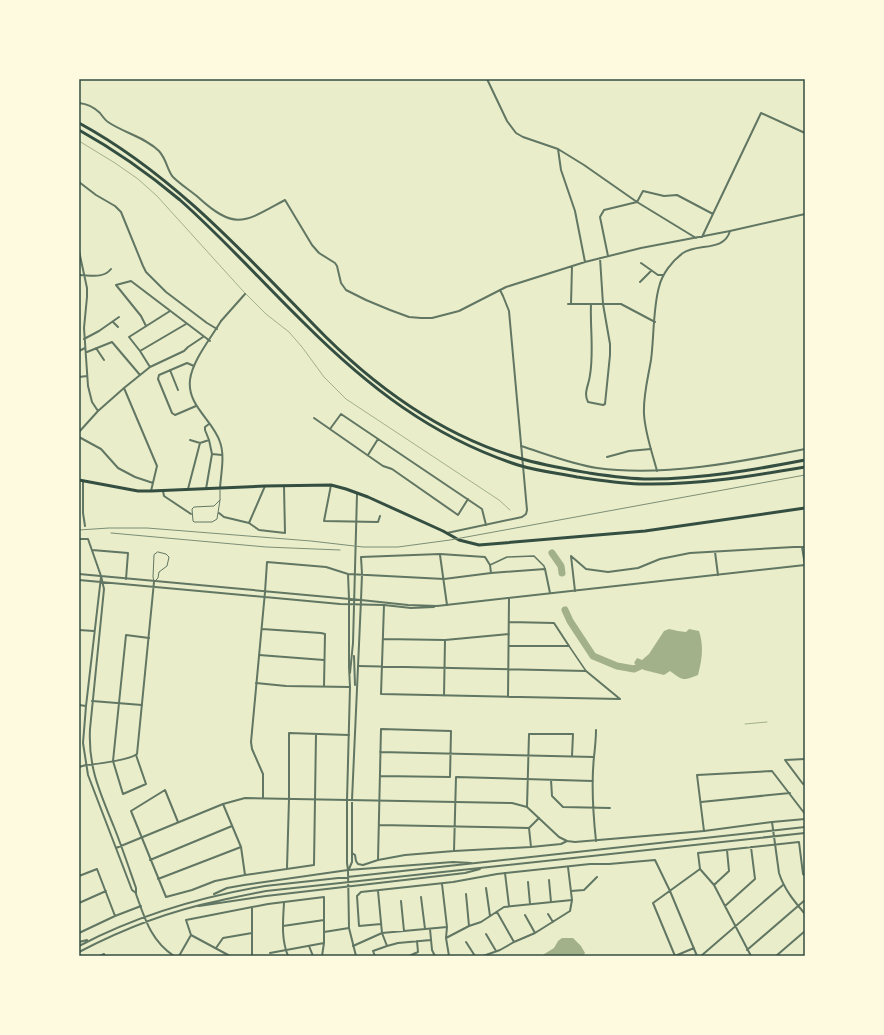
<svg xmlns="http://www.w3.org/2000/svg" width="884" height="1035" viewBox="0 0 884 1035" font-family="Signika,sans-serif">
	<rect width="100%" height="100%" fill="#e9edc9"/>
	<path fill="#a3b18a" d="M669,629L678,631L686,632L689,629L699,631C704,646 702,660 698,675C682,681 684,681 670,671L664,675L644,670L634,663L637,658L642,660L649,654L664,631Z
		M562,938H573L581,946L585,953L583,956H541L554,948L558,941Z"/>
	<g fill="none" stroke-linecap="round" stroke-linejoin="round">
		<path stroke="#a3b18a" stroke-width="1" d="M79,141L115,163L138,179L157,196L243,291L266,314L289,332L302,347L324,377L346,399L499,500L510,510
			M745,724L767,722"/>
		<path stroke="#a3b18a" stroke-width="7" d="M552,553L561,566L562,573
			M565,610L570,621L593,656L617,666L634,669L647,663"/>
		<path stroke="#617663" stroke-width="1" d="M220,490V500L217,519L212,522H194L193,521L192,509L194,507L214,506L220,500
			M158,552L166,554L169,557L167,566L159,572L158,578L154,582L153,577L154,555Z"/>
		<path stroke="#617663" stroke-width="1.5" d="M490,565L507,557L534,556L544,566L545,569
			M569,646L586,671"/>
		<path stroke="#617663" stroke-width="2" d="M487,79L507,121L516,133L523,137L558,149L584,165L637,202L696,238
			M79,103C88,104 94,107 100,113C103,117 105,120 108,122C124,133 145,137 159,151C167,160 167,170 173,177C181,185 191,191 199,198C236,232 246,221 285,200L312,245L319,253L335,263L337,266L341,283L346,290L366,300L390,310L409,317L421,318H432L459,311L506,287L585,262L641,248L730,231L805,214
			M558,149L561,170L575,211L585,262
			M702,237L761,113L805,133
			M79,251L87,288V297L84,328L88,386L92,402L98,411
			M608,256L600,217L604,210L637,202L643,191L664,196L677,195L713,214
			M641,263L658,275H663
			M79,275C90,275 103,279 111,269
			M640,282L651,271
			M568,304H621L655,322
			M571,304L572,266
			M591,304C590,327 594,352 590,375C589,385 583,393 588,402L603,405L605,404L610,355V344L603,304L600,258
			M221,321L245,294
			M113,322L118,327
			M146,326L141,316L116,285L131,281L210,341
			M84,339L99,331L119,317
			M96,348L104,360
			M79,351L85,348
			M140,351L186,324
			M87,352L112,342L140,375
			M194,366L187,363L159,375L158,379L172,413L175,415L196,406
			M150,367L140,351L129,337L170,311
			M170,370L178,390
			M79,377L87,376
			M124,388L157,466L151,491
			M314,418L383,466L392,469L458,515L468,499
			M330,429L341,414L482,509L486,525
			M79,432L98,411L124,388L150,367L184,351L188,347L203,337
			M79,437L101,449L118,468L135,477L153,483
			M190,440L200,443L209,440
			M521,446C546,454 571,464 597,468C663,477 740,462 805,449
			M212,454L222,455
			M368,455L378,439
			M607,457L629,451L651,449
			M83,481V513L85,526
			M331,485L324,521L378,522L380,516
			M188,489L200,443
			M206,489L212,454L209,440L205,430V427L209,424
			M163,491L164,496L191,514
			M219,513L224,517L249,523L259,530L285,533L284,486
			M249,523L265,486
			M79,539H88L101,576
			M802,547L805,565
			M92,550L128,553L126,579
			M715,552L718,575
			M440,555L447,605
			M348,574L349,599
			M575,591L571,556L586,569L608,572L638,568L660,559L690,553L794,547H805
			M265,592L267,562L326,567L348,574L444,579L491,573L545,569L550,593
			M361,600L362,574L361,557L440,554L485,557L490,565L491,573
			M384,605L381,694L620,699
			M509,622L554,623L569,646
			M79,630L94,631
			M383,639L445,640
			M509,646H569
			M259,655L324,660
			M358,666L586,671L620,699
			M256,683L286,686L350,687
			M444,696L445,640L509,634
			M508,697L509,598
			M92,701L142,705
			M79,705L86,706
			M380,752L594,757
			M136,755L146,784L123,794L113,761L126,635L149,638
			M805,759L785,760L803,784L805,783
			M79,767L86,765
			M551,780L552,796L563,807L610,808
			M701,802L790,793
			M527,807L529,734H573L572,756
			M805,814L772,771L697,775L704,831L772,822L805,819
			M178,822L165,790L131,811L166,897L192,890L215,881L245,875L241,847L223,804
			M379,825L529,828L539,818
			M529,828L531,847
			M596,841C593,813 591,785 594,757C595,748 596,739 596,730
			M454,851L456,777L593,781
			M352,853L355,855L356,861L358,864L363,865L378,860L405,855L454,851L531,847L561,844L567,841
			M150,860L232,826
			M378,860L381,729L451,731L450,777L380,776
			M287,868L289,799V733L349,735
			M505,873L509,906
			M245,875L314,865L316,734
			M79,876L97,869L115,916
			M158,879L241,847
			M549,880L551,902
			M528,882L530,904
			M714,885L729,871L727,850
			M486,888L490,916
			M571,891L584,890L597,877
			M466,894L469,926
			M421,897L425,929
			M401,901L404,931
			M79,903L106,891
			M284,903C283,921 281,939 288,956
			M725,906L755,879L751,847
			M252,908V956
			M497,912L514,942
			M548,914L553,922
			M525,915L535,933
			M381,924L359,926L357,896L361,892L453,882L497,874L590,864H609L655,860L670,891L697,956
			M283,926L324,920
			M447,927L446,938L449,956
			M430,929L432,950L435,956
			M324,932L349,928
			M79,933L115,916L141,906
			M486,934L496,951
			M191,935L230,956
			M446,938L469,926L481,922L504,907L572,900
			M466,942L475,956
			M309,946L313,956
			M353,946L382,933L447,927L442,884
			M387,946L398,943L431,940
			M216,948L223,938L252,933
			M747,950L805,900
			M270,953L324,943
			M100,956L104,954L105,956
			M179,956L191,935L186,920L268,904L324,897V943L322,956
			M375,956L373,951L387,946L382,933L378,891
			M409,956L418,952L417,941
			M483,956L500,950L514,942L535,933L570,911L572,900L568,867
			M675,956L653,903L700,869
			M675,956L694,948
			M701,956L783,885
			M751,956L714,885L700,869L698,853L799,842L803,874L805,876
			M776,956L805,931"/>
		<path stroke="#617663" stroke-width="2" d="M79,182L96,195L115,206L121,212L143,266L146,272L166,292L207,323L217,329
			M657,471C652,452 645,433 644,414C643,396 648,378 651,360C654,338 653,308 659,287C662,274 672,261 683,253C698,243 724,252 730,231
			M220,488C221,473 225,456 220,442C213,420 187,406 190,380C192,361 211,338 221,321
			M447,533L522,517L526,514L527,510L509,311L503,296L500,290
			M79,574L361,600L408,605L437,606L805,565
			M101,576L104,589L90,729C88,768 100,792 114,827C122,847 129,868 136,888V894C145,919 151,941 174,956
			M101,577L86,706L83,743L88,775L132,890L136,893
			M79,580L340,604L384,605L411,608L434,607
			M349,599V667L350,687L347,800V863L348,870L349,928L356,956
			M262,629L321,633L325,634L324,686
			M354,656L355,685
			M350,673L353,643L357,494
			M86,765C98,764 129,760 137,754L154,582
			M263,798V774L252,749L251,742L265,592
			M772,822L779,873C784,889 794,901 805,914
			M116,848L223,804L245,798L512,803L527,807L559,837L567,841L575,842L704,831
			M349,869L352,862V800L361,600
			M214,894L227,888L244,885L348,870L453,862L471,863
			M199,906L266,896L465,873L480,869
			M79,942L87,940
			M79,946C138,915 200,897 265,886L805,827
			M79,952C123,929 169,911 218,901C234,897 250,894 266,891L805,833"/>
		<path stroke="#344e41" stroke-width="3" d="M79,123C171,173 242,251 314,325C370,383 440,435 519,458C542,465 566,469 589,473C609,476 629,479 649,479C702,479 753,470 805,460
			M79,130C115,150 149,174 180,200C224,239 262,282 304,323C367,386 432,437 518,465C537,471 557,473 577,477C599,480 622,484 644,484C698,485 752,476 805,467
			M79,480L138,491H151L265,486L331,485L346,489L368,497L443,531L459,540L479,545L645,531L805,508"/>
		<path stroke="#7c8e77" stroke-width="1" d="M79,530L109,528H147L311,541L363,547H398L450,540L805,475
			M111,533L266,547L340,550"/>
	</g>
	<rect width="884" height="1035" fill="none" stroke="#fefae0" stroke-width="160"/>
	<rect x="80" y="80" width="724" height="875" fill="none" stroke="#344e41" stroke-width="1.5"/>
</svg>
